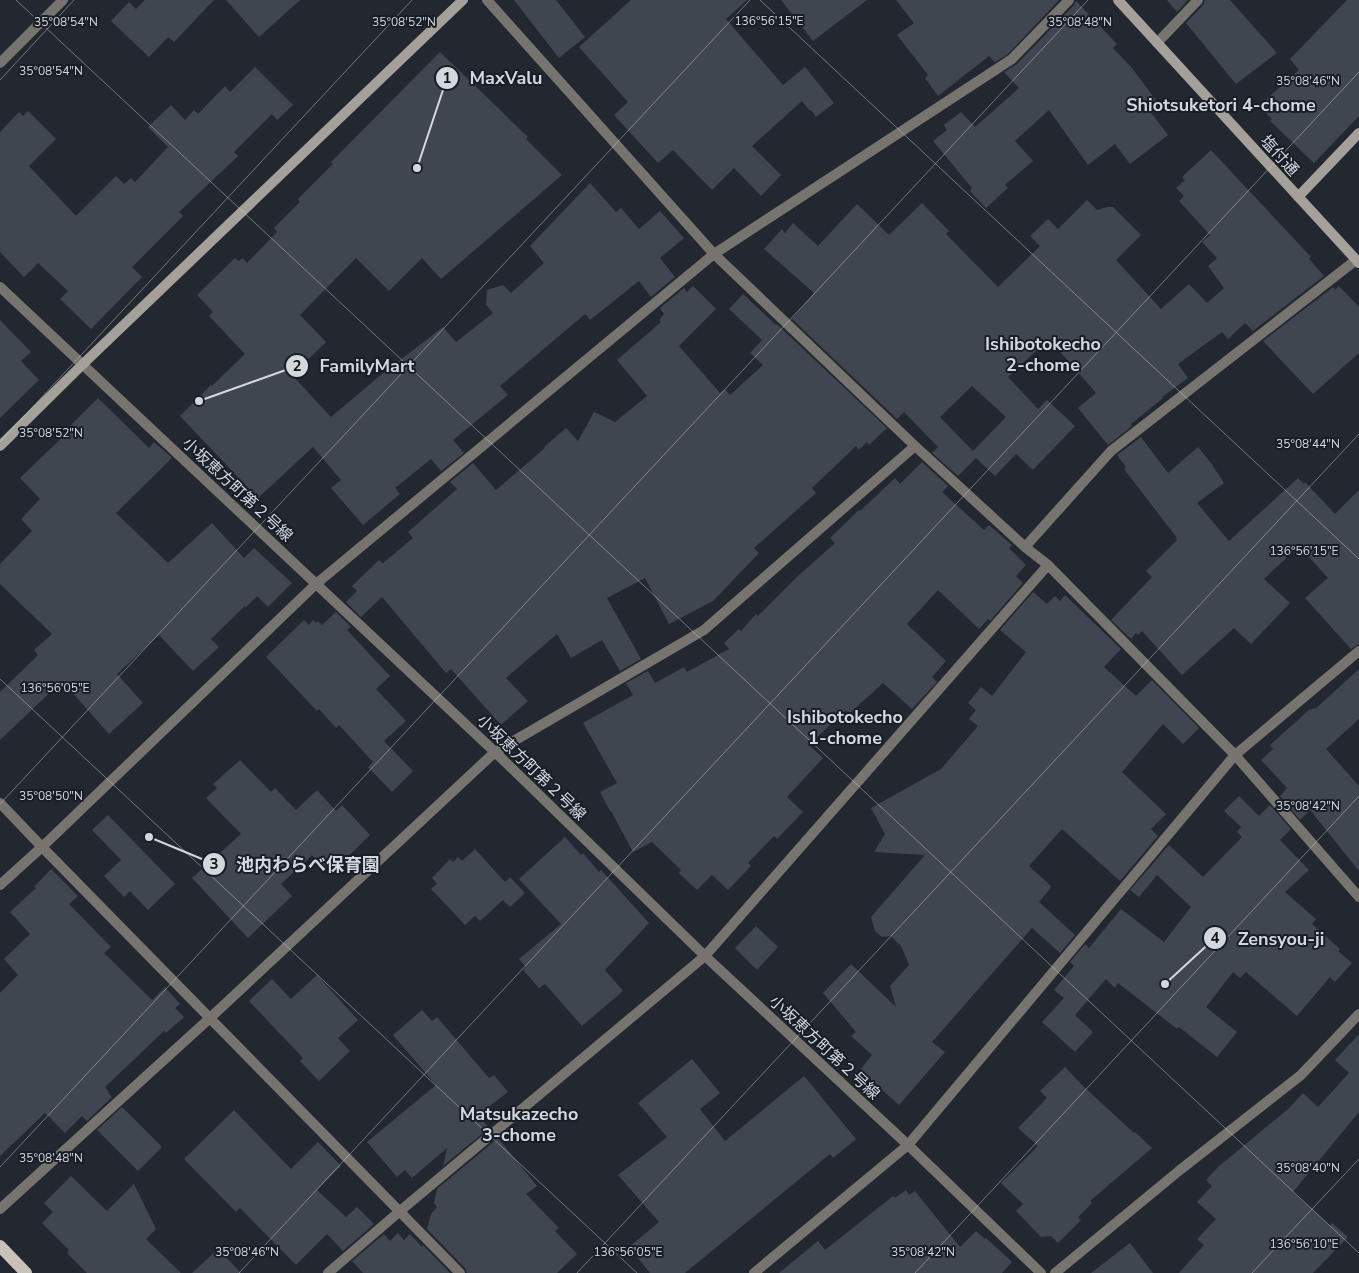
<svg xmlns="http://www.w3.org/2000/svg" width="1359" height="1273" viewBox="0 0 1359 1273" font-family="'Nunito Sans','Noto Sans JP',sans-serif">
	<rect width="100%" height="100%" fill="#222730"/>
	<path fill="#40464f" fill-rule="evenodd" d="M145,0H214L174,42L168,37L149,57L111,21L129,2L136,9Z
		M226,0H300L259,37Z
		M514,0H556L585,37L559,58Z
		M631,0H747L726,19L783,85L805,67L834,103L816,117L811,110L810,111L802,101L752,146L781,175L761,196L734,168L712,190L673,150L658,163L614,115L628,102L579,47Z
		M781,0H867L813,41Z
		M896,0H1059L1008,54L995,62L989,56L938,96L925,78L928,75L897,35L914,23Z
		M1167,0H1188L1177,12Z
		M1205,0H1230L1277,53L1236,84L1186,23L1203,5Z
		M1347,0H1359V116L1314,163L1270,121L1272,119L1259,106L1299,70L1290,59Z
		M1076,1L1117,44L1113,48L1132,68L1158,103L1149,110L1168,135L1130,164L1115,144L1088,165L1049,110L1015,141L1033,161L1005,185L1008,188L986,208L970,191L972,188L933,141L947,130L944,125L961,112L975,127L1019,88L1004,72L1017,64L1074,5Z
		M440,52L528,137L526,139L562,175L441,279L422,258L389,291L356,258L300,315L326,342L292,375L331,417L382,374L443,327L456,342L493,313L486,305L487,290L503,285L511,293L544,263L530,246L590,183L616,212L621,208L639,229L660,211L684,238L660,258L675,277L651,297L639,281L590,320L585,314L500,386L508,395L453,440L464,453L441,471L431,459L395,488L400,494L363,525L331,488L341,480L313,447L258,498L180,416L211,385L212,386L245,354L209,316L213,312L197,295L235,258L238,261L243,258L247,263L277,232L274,228L300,202L298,199L333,164L331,162Z
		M255,67L293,105L277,120L272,114L234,152L238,156L179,212L183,216L132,267L142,277L91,329L60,299L68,291L38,263L24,277L0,252V132L19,112L23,116L28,111L56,139L29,166L76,216L116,176L124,184L131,178L135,182L168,147L148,127L171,105L185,120L194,110L198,114L225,86L230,92Z
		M1211,150L1311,257L1309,259L1324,276L1253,331L1245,323L1228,339L1222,332L1178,364L1188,378L1162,397L1163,398L1131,424L1132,426L1108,445L1078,408L1096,393L1049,339L1008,377L1038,409L1047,400L1075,426L1033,470L1016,454L995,476L976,458L958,476L932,453L938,447L904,412L897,419L792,319L814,293L764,249L782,229L785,233L793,223L818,246L857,204L889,235L922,203L949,231L946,234L998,287L1040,246L1030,236L1048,219L1058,229L1087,200L1097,210L1107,207H1113L1141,235L1116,260L1161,309L1189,284L1207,303L1224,288L1208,266L1217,258L1202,242L1210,235L1179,201L1184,196L1176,188L1185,180L1182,177ZM972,386L1006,417L973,451L940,417Z
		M693,286L716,309L679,346L720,393L725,389L730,395L763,365L750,353L762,340L729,309L743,294L776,325L777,324L782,329L887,428L869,445L867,442L859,450L856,446L812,488L816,493L754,548L759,553L713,601L669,624L645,578L607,598L641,659L620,671L602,640L571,658L557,634L506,678L528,701L501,725L451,669L446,673L382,597L361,617L346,602L357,591L352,586L379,560L383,563L413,538L408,532L457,489L450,482L473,463L496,490L545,448L544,447L566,428L578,441L594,412L615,422L647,396L617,360L661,322L659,320L664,314L660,308L684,288L687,292Z
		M1339,286L1359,307V353L1313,394L1263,341L1333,287L1335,290Z
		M0,320L31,352L21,361L39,380L0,418Z
		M98,398L149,448L154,442L172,458L116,513L168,563L212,523L244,558L254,548L292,583L268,607L257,596L246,607L245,606L211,639L219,647L193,671L159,635L117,674L143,703L109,734L62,681L0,740V692L38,655L34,650L52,634L0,584V564L32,531L21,519L40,499L20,478L70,430L68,428Z
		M1141,437L1168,473L1198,447L1211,463L1224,483L1197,503L1229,541L1298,478L1304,484L1305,482L1335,514L1359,490V644L1351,649L1305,598L1328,578L1299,546L1264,579L1290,603L1251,644L1234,628L1182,675L1142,631L1138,635L1136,633L1131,639L1111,620L1152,577L1146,571L1177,540L1176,538H1177L1124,469L1126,467L1117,455Z
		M922,462L948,486L942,492L984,530L989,525L1012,545L1009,548L1026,565L1016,576L1023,583L990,621L988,619L979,629L938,590L907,624L946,661L932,677L937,682L912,709L883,683L849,714L846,710L809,745L823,758L787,797L803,812L777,839L774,836L748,863L751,866L728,890L712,875L697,890L679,873L681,870L652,842L633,852L611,811H610L600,792L617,783L583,723L633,695L626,683L648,671L655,683L684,667L687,672L729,649L724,643L739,629L741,631L756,614L758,616L799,575L835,543L830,538L859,510L860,511L895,478L900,484Z
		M1033,592L1047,604L1055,596L1060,601L1065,595L1121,649L1104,667L1136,696L1152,680L1199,728L1183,744L1163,724L1122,772L1166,814L1151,829L1158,836L1120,881L1062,829L1029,866L1051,886L1050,888V889L1039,902L1075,935L1060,953L1032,928L932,1042L945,1052L899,1105L860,1070L872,1055L851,1036L856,1032L823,993L851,964L896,1007L890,986L909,965L901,946L891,936L882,937L875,931L871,917L925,855L874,852L885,834L871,808L941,769L978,726L969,719L976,710L968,703L981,687L992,696L1026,652L1000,630Z
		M336,612L351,627L347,630L390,676L376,689L406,721L384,741L413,771L392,792L368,767L373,762L339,725L336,728L319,709L317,711L266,657L304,620L309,625L313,620L316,623L318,621L322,625Z
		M1359,669V719L1326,749L1359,786V871L1310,810L1300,820L1280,796L1287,788L1261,760L1273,749L1270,745L1310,709L1311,710L1314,708L1315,709Z
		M240,760L271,792L275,788L296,810L317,790L336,811L342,805L370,835L330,874L312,855L281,884L292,896L248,938L192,878L241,834L206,798L217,788L213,784Z
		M1239,796L1259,816L1270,805L1291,829L1280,840L1309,870L1285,892L1316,919L1312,924L1340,949L1338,951L1352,963L1335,982L1330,977L1297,1016L1246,972L1240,978L1233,972L1206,1007L1237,1032L1217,1057L1179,1027L1177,1029L1118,983L1115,988L1106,979L1075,1015L1093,1032L1075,1052L1042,1022L1064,998L1054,990L1074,966L1070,962L1085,944L1089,948L1121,909L1164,942L1191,907L1157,875L1139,897L1130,890L1169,845L1203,877L1242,837L1237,832L1241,827L1224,811Z
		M108,815L175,884L148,910L130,891L124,897L104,876L121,860L92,830Z
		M565,837L581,855L583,853L599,872L601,870L649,923L605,970L623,991L582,1026L545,984L539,988L523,970L526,967L519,959L561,924L519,879Z
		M475,849L505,882L510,877L525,893L510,907L503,900L480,921L475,916L465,925L431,889L437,884L432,878L450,859L453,862L458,857L462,861Z
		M51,869L78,896L69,904L111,947L104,953L152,1000L165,987L180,1004L175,1008L184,1017L166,1033L164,1031L105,1087L109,1092L108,1093L112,1097L87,1121L82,1116L65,1133L45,1113L0,1156V993L18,975L4,959L30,934L10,912L36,888L34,887Z
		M756,926L778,947L757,970L735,948Z
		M317,975L358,1020L338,1038L350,1051L319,1081L300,1061L303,1058L249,1001L272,979L291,999Z
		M422,1010L432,1021L437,1017L489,1078L494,1075L508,1092L478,1115L489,1128L443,1166L447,1148L412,1178L405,1170L397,1177L367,1142L436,1085L393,1035Z
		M1359,1034V1112L1293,1192L1330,1226L1332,1223L1348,1237L1313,1273H1179L1204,1245L1197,1239L1216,1219L1197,1202L1212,1186L1206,1180L1218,1167L1288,1109L1303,1093L1318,1107L1349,1073L1335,1060Z
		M692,1059L720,1093L700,1109L725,1141L804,1076L856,1139L833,1158L830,1154L685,1273H650L629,1247L659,1222L618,1175L667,1137L638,1103Z
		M1065,1067L1082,1085L1134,1133L1135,1132L1152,1148L1090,1201L1092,1203L1078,1217L1081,1220L1058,1243L1051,1236L1041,1237L1016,1211L1023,1204L1001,1183L1038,1146L1018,1128L1047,1098L1040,1091Z
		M122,1107L162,1147L138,1171L97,1130Z
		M234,1110L291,1169L318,1142L341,1166L317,1190L346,1217L357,1207L374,1224L343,1251L327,1234L296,1265L240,1208L236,1212L184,1159Z
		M498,1138L537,1186L526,1194L559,1228L555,1231L577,1254L557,1273H467L465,1268L427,1229L431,1214L437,1207L434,1203L437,1189Z
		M71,1176L107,1211L134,1184L156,1229L146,1239L181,1273H87L67,1253L69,1250L42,1223L53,1212L44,1203Z
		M906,1190L909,1195L915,1191L960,1247L976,1231L985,1239L986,1238L1012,1262L1002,1273H779L818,1241L825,1250L893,1196L895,1198Z
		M398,1233L404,1240L410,1234L422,1247L423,1245L450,1273H363L352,1261L384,1234L390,1241Z
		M1130,1243L1153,1273H1091Z
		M218,1249L241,1273H192Z"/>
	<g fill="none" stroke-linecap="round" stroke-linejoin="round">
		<path stroke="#77746f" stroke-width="10" d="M487,0L714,254L915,446L1025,547L1048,565L1235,755L1359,897
			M1157,43L1198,0
			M0,63L63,0
			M0,287L495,752L705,956L908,1145L1041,1273
			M1025,547L1111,451L1356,260
			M0,803L42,847L460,1273
			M0,885L42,847L316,584L714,254L1012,59L1069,0
			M0,1209L210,1018L495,752L704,630L915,446
			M328,1273L400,1211L705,956L1048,565
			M754,1273L908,1145L1235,755L1359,651
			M1055,1273L1180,1170L1301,1075L1359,1014"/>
		<path stroke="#a5a099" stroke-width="10" d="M1118,0L1359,263
			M1298,197L1359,133
			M0,446L83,364L463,0"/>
		<path stroke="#c9c2b8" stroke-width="12" d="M0,1246L26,1273"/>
	</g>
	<path fill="none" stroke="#d4d8de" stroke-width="1" stroke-opacity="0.45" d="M16,0L1359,1253M760,0L1359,559M0,80L74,0M0,442L412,0M0,679L637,1273M0,804L750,0M0,1167L1088,0M239,1273L1359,72M577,1273L1359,434M915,1273L1359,796M1252,1273L1359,1159"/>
	<g text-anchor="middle" stroke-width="4" stroke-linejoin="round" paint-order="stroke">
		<g font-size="16" fill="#d4d8de" stroke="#181e26">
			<text transform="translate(1280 155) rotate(48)" y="6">塩付通</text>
			<text transform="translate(238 489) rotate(43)" y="6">小坂恵方町第２号線</text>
			<text transform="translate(532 767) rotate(44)" y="6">小坂恵方町第２号線</text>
			<text transform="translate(825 1047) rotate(43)" y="6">小坂恵方町第２号線</text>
		</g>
		<g font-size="18" font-weight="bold" fill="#d4d8de" stroke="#181e26">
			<text x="1221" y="111">Shiotsuketori 4-chome</text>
			<text x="1043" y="350">Ishibotokecho<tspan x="1043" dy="21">2-chome</tspan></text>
			<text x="845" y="723">Ishibotokecho<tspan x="845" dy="21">1-chome</tspan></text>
			<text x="519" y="1120">Matsukazecho<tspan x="519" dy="21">3-chome</tspan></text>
		</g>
	</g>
	<g font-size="12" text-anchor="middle" fill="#d4d8de" stroke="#181e26" stroke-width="4" stroke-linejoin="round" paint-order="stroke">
		<text x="769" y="25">136°56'15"E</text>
		<text x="66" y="26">35°08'54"N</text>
		<text x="404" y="26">35°08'52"N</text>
		<text x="1080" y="26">35°08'48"N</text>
		<text x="51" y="75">35°08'54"N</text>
		<text x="1308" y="85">35°08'46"N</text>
		<text x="51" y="437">35°08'52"N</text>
		<text x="1308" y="448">35°08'44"N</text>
		<text x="1304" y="555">136°56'15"E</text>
		<text x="55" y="692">136°56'05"E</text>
		<text x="51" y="800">35°08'50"N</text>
		<text x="1308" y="810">35°08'42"N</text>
		<text x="51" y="1162">35°08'48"N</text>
		<text x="1308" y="1172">35°08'40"N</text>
		<text x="1304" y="1248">136°56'10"E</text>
		<text x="247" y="1256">35°08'46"N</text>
		<text x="923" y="1256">35°08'42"N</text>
		<text x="628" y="1256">136°56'05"E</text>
	</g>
	<path fill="none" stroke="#d4d8de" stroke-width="2" d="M417 168L447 78M199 401L297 366M149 837L214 864M1165 984L1215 938"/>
	<g fill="#d4d8de" stroke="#181e26" stroke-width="2">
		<circle cx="417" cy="168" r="5"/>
		<circle cx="199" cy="401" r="5"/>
		<circle cx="149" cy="837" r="5"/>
		<circle cx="1165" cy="984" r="5"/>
		<circle cx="447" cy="78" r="12"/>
		<circle cx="297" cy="366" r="12"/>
		<circle cx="214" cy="864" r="12"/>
		<circle cx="1215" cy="938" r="12"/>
	</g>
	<g font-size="15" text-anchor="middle" font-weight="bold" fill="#111">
		<text x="447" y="83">1</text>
		<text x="297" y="371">2</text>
		<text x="214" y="869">3</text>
		<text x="1215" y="943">4</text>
	</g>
	<g font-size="18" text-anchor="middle" font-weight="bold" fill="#d4d8de" stroke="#181e26" stroke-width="4" stroke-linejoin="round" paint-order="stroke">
		<text x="506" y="84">MaxValu</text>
		<text x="367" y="372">FamilyMart</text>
		<text x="308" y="871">池内わらべ保育園</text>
		<text x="1281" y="945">Zensyou-ji</text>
	</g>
</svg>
